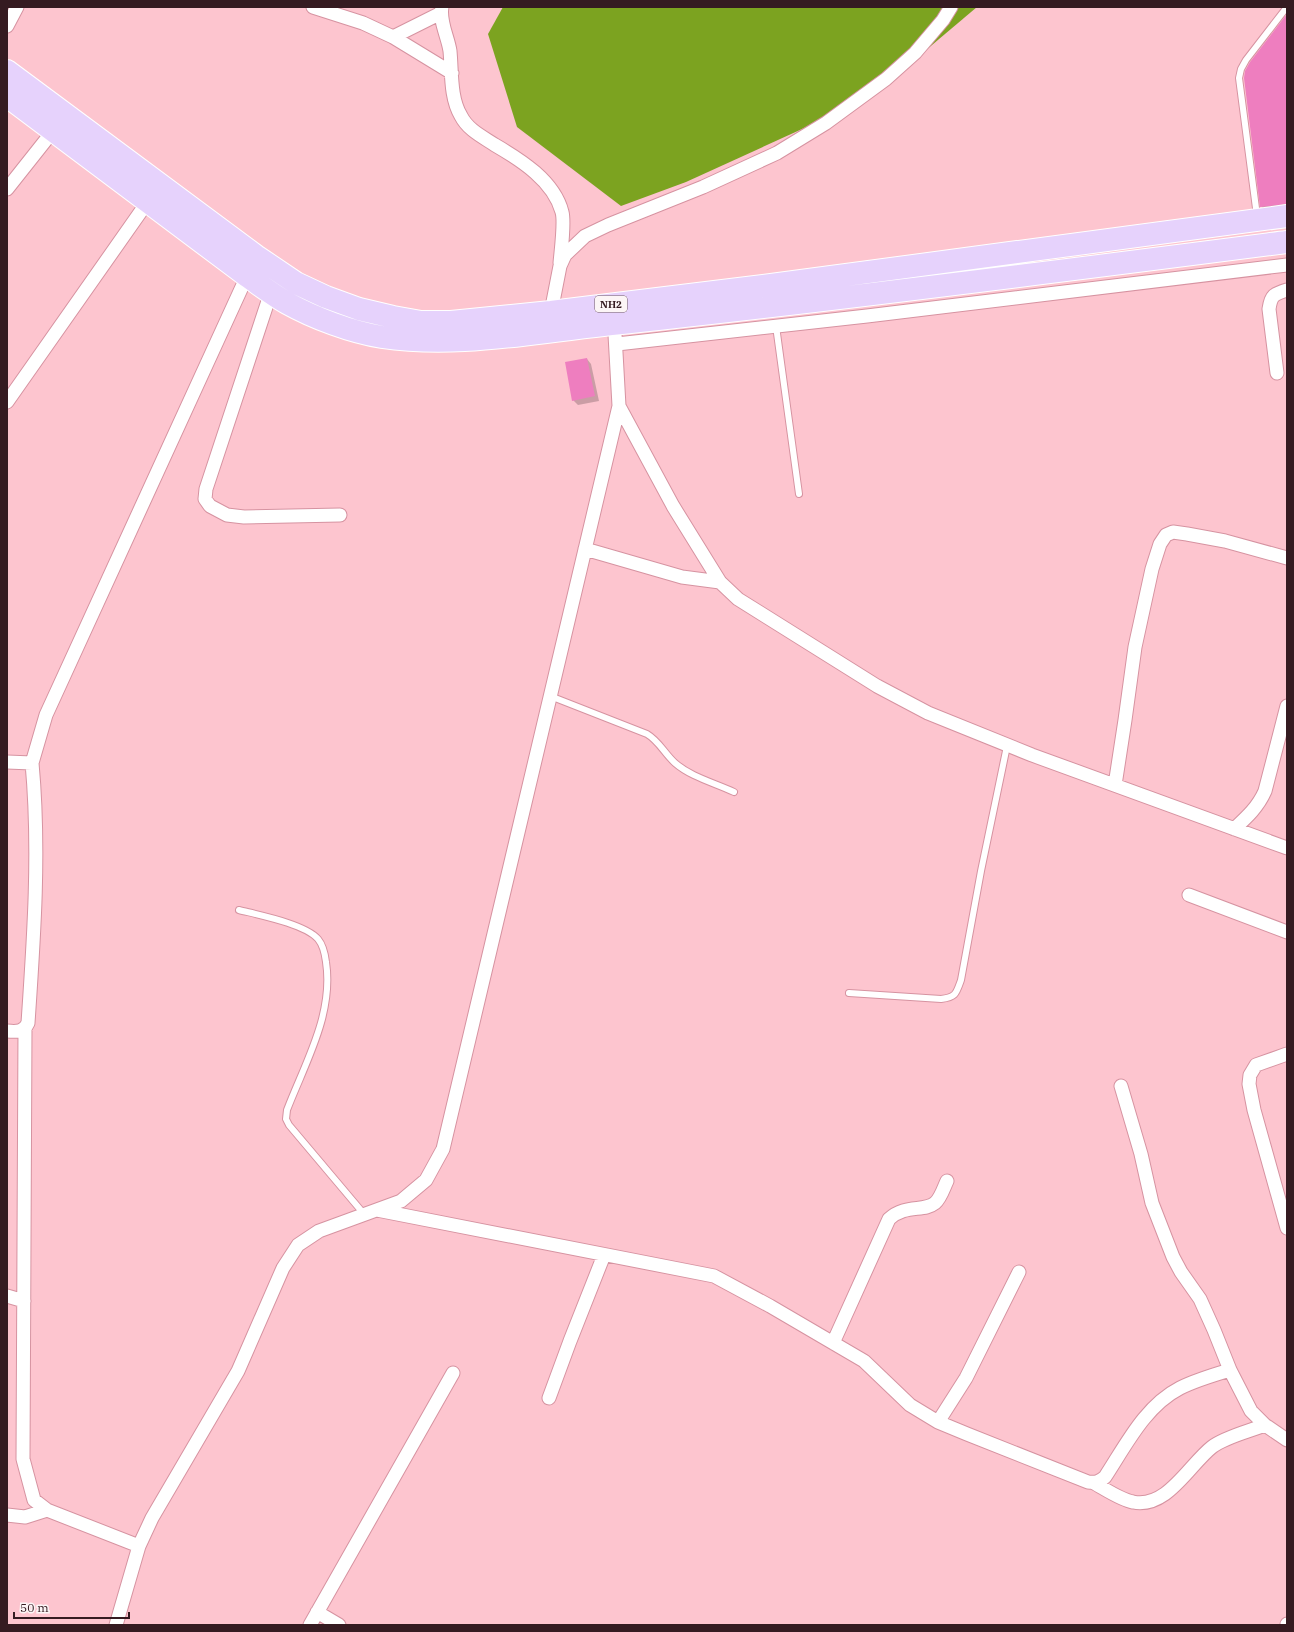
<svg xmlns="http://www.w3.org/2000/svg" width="1294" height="1632" viewBox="0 0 1294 1632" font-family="'IBM Plex Serif',serif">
	<rect width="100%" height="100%" fill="#fdc5cf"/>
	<path fill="#7ca320" d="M503,7H977L868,99L686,182L621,206L517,127L488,34Z"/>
	<path fill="#0003" d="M1287,16V214L1271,216L1261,206Z
		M587,359L591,364L599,401L578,405L573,400Z"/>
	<path fill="#ee7ebf" d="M1287,14V204L1260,207L1244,78L1245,71L1250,62Z
		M587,358L595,396L572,401L565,362Z"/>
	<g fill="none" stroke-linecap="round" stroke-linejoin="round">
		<defs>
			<path id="service" d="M1257,216L1239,78L1241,69L1246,60L1287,7
				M776,326L799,494
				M550,696L647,734C659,741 664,753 675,763C691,777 715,783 734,792
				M239,910C259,915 305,924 318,939C323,945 325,954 326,962C334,1014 305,1063 287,1110L286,1119L289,1125L364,1214
				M849,993L941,999C956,997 956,994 961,980L981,871L1007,746"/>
			<path id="minor" d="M313,7L363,23L393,37L452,73
				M442,7C439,21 448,37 450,51C452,72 450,98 461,116C468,130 483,137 495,145C521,160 554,181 562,212C565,222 561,251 560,263
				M7,26L17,7
				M393,37L441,13
				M7,189L53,131
				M271,292L206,489L205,499L210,506L227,515L244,517L340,515
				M551,312L560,266L565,255L585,236L608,225L703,187L777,153L826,123L886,79L915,53L943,20L951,7
				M617,344L867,316L1287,265
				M1277,373L1269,309C1271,295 1274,294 1287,290
				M7,402L151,197
				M619,406L673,506L720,582L738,599L877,686L928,713L1032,755L1287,848
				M585,549L682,577L720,582
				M7,762L32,763L46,715L247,276
				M1115,785L1125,720L1135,647L1152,569L1160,544L1166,535L1173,532L1187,534L1225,541L1287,558
				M1234,829C1247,817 1258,807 1265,791L1287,706
				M1189,895L1287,932
				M25,1028L23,1459L34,1500L47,1510L139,1546
				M7,1031C17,1032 24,1032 28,1023C34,936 40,849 32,763
				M1287,1054L1256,1065L1250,1075L1249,1084L1254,1110L1287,1228
				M1121,1086L1141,1154L1152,1203L1173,1257L1181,1272L1200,1299L1214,1330L1230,1370L1251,1411L1265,1425L1287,1440
				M377,1210L714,1276L770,1306L864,1361L910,1405L938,1422L967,1434L1088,1482C1096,1483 1099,1482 1105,1477C1126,1445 1145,1406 1180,1388C1196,1380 1213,1375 1230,1370
				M7,1296L24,1301
				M833,1343L889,1219C905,1204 924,1212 935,1203C941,1198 944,1187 947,1181
				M549,1398L570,1341L604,1255
				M938,1422L966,1378L1019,1272
				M1094,1483C1105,1489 1121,1500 1133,1502C1167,1509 1189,1465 1212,1447C1225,1437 1250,1431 1265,1425
				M7,1515L25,1517L47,1510
				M317,1612L339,1625
				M116,1625L139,1546L152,1518L238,1371L283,1268L298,1245L319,1231L401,1201L426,1180L443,1149L619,406L614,317
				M310,1625L453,1373
				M1287,1625V1624"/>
			<path id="trunk" d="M7,71L256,256L296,283L326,297L359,309L393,317L421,322H451L551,312L771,285L1287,216
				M7,96L247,276C260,285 273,295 287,303C314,318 351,332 382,337C437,345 492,339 546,332C584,327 620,323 658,319C868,296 1077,269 1287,242"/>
		</defs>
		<use href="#service" stroke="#d693a1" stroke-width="8"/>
		<use href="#minor" stroke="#d693a1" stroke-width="15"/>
		<use href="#trunk" stroke="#fff" stroke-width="24"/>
		<use href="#service" stroke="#fff" stroke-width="6"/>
		<use href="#minor" stroke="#fff" stroke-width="13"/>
		<use href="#trunk" stroke="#e6d2fc" stroke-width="22"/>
	</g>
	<g text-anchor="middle" stroke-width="3.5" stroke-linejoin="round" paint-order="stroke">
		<rect fill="#fcf5f6" stroke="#715c61" stroke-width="1" x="595" y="296" width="32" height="16" rx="3"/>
		<g font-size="10" font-weight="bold" fill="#351b21">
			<text x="611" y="308">NH2</text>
		</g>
	</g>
	<rect width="1294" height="1632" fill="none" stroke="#351b21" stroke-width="16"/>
	<path d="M14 1612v6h115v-6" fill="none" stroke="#351b21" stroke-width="2"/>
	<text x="20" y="1612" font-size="12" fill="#351b21" stroke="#fcf5f6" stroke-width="3" paint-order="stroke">50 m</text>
</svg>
